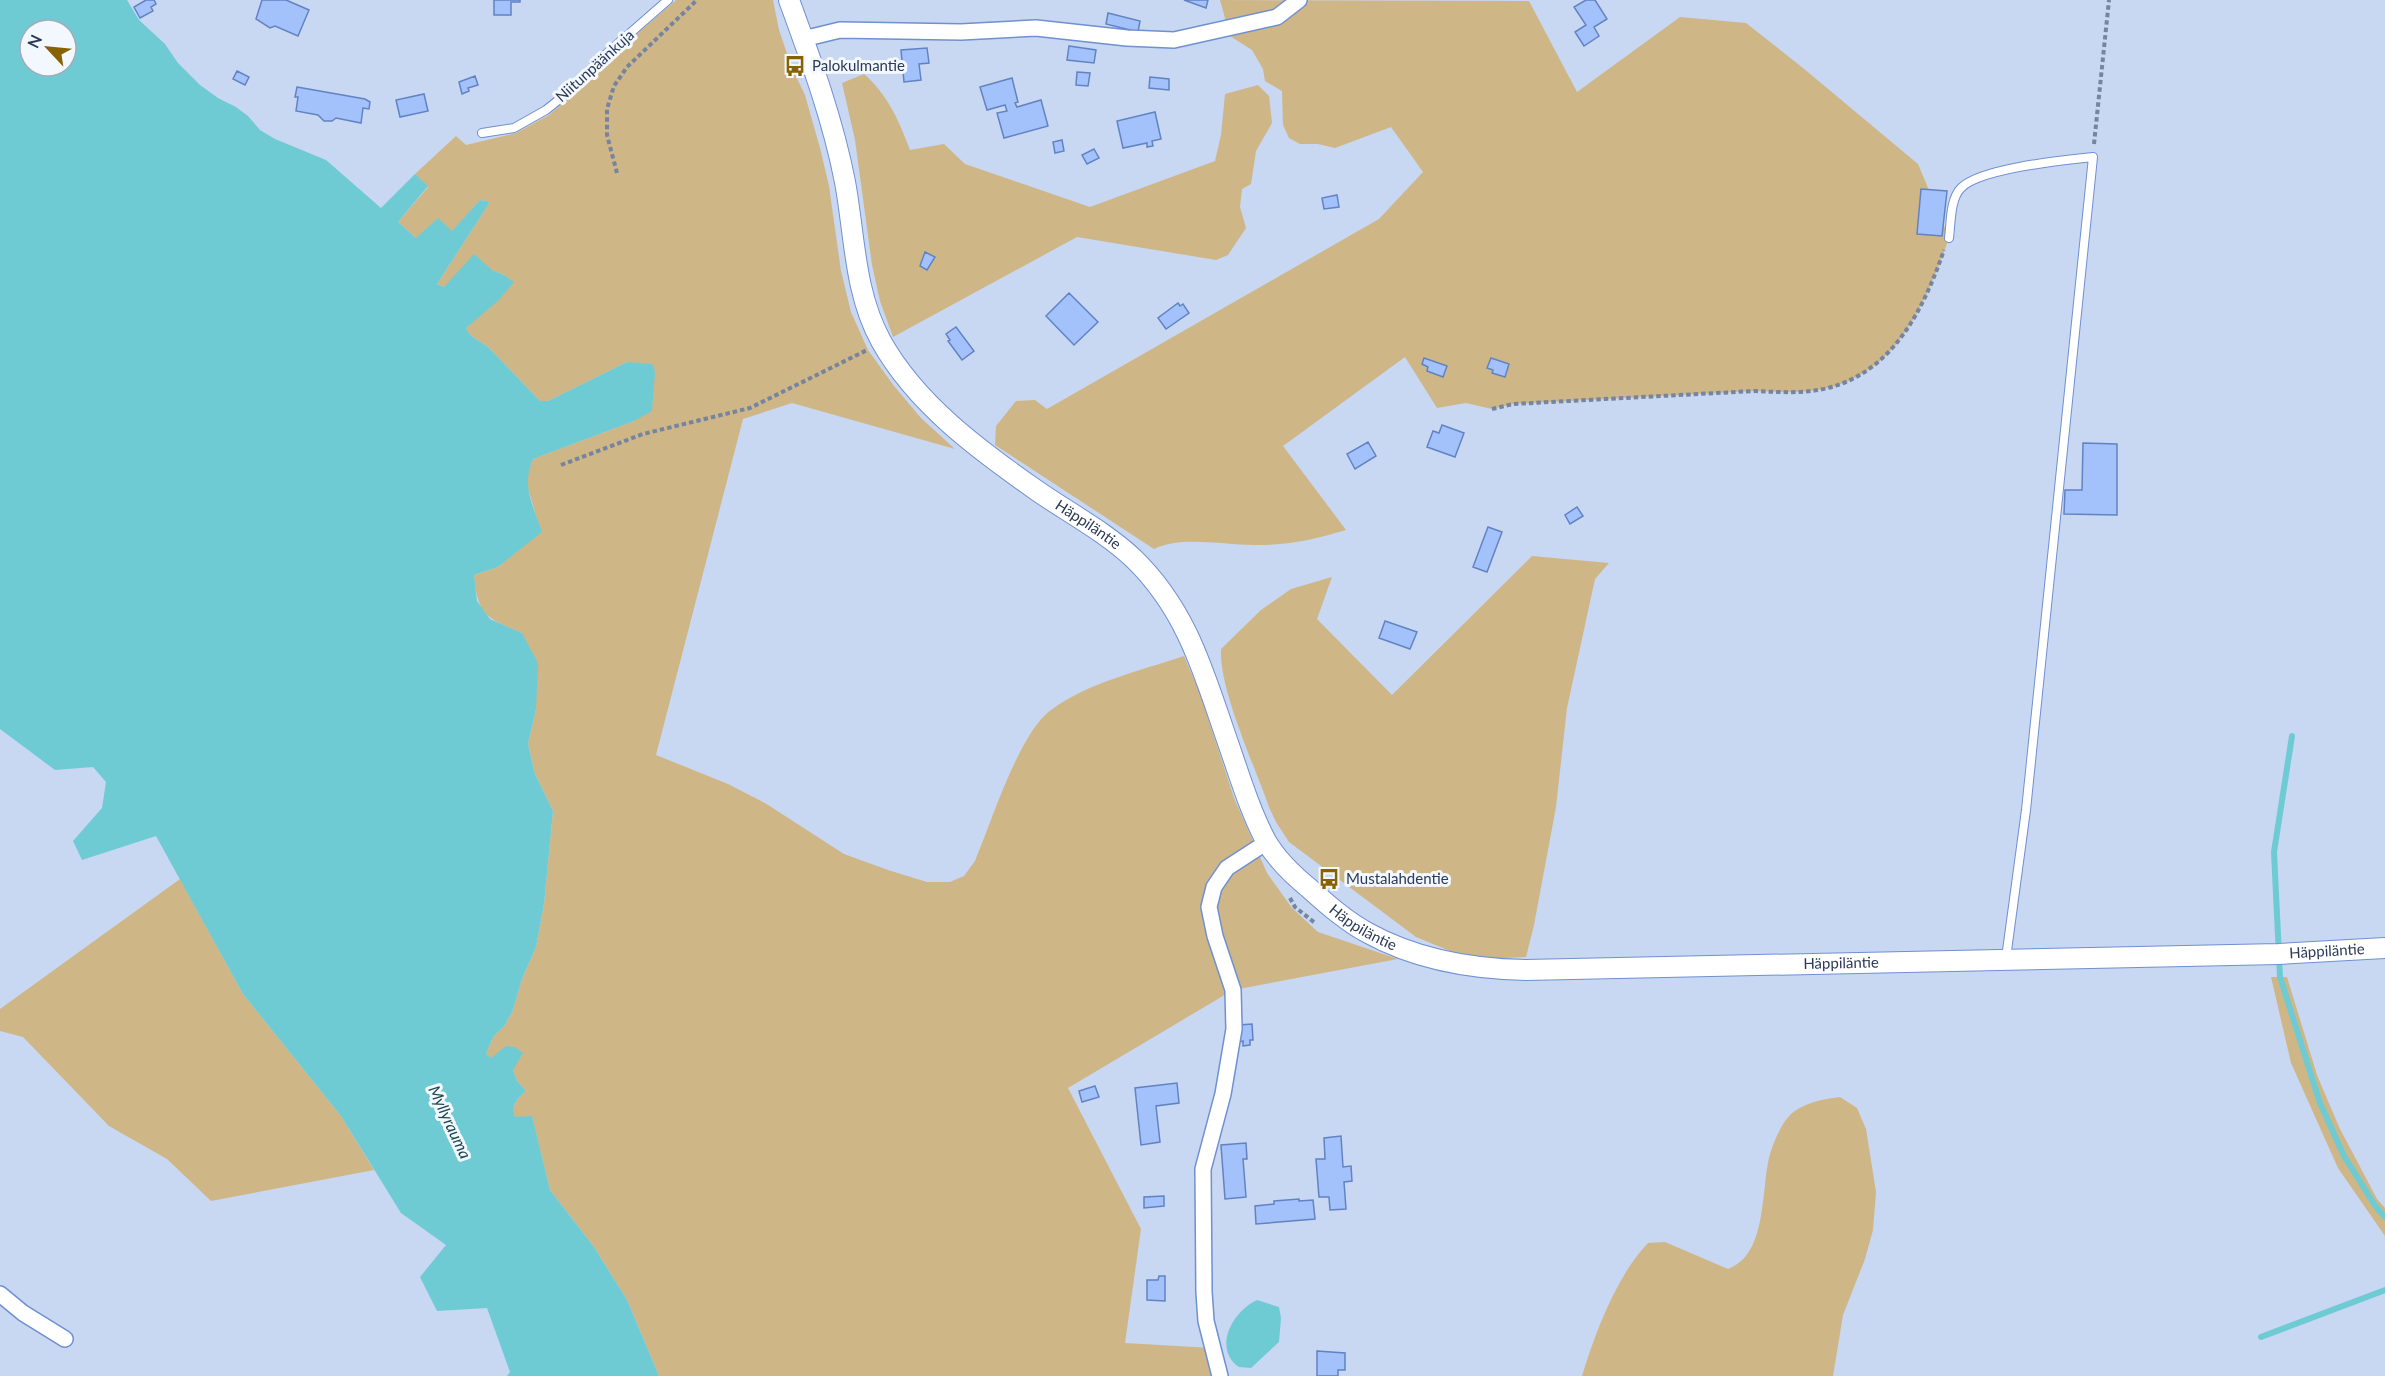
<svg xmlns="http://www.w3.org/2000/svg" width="2385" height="1376" viewBox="0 0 2385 1376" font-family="Lato,sans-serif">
	<rect width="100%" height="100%" fill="#c8d7f2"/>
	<path fill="#cfb687" d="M676,0H773L779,30L792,68L805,95L820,148L829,186L841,271L851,312L868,350L894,386L921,418L955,449L792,403L743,419L656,755L728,784L765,803L844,854L888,870L927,882H950L964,876L975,861C991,823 1019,733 1051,710C1089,682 1140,671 1184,656L1200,693L1234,798L1267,873L1292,908L1318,932L1398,959L1233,990L1068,1088L1141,1229L1125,1343L1212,1348L1220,1376H659L627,1300L594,1247L550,1190L532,1117H515C511,1105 517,1099 526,1091L517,1081L513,1070L491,1059L486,1054L493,1037L505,1025L513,1010L522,979L536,947L544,904L553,811L535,774L528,744L536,709L522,633C485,617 478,616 474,575L498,567L541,532L528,489L527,475L533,459L634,421L627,362L548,401H540L488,347L470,335L466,328C480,311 499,303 513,282L504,275L492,270L444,287L437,284L490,202L480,200L452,232L416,238L398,222L428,187L415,174L456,136L466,145L516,133L549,115L580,89L600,66Z
		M1220,0L1529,1L1577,92L1680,17L1746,23L1803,68L1918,164L1949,238C1927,300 1899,371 1828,388C1803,394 1779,392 1754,391L1513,404L1492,409L1466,403L1437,408L1405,357L1283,446L1346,530C1316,539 1290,545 1259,545C1226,546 1183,535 1154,549L995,445L996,426L1016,401L1035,400L1047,409L1379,219L1423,172L1391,127L1335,148L1318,144H1300L1289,138L1283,125L1282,91L1265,81L1263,69L1252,50L1230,36Z
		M864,74C888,95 899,121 910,150L944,144L965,164L1090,207L1215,161L1221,135L1225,94L1258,85L1269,96L1272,123L1256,151L1251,184L1242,189L1240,207L1246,228L1228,255L1216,260L1077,237L893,337L880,301L872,265L855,140L842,83Z
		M1532,556L1609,563L1595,579L1567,708L1556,807L1534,925L1526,957L1486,959L1450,951L1416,937L1289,842L1276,822L1269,807C1255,766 1219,690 1221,649L1261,610L1291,589L1332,577L1317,619L1392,695Z
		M180,879L243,994L341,1116L374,1170L211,1201L167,1159L109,1126L23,1037L0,1031V1009Z
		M2271,977H2287L2317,1075L2339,1127L2377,1199L2385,1208V1236L2338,1168L2291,1063Z
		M1840,1097L1857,1108L1866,1129L1876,1192L1873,1230L1865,1259L1843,1315L1833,1376H1582C1595,1333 1617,1275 1648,1243L1665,1242L1728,1269C1767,1255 1761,1192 1769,1158C1772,1146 1779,1129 1786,1120C1797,1104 1822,1099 1840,1097Z"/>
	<path fill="#6ecbd3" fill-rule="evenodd" d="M0,0H127L139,20L165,44L178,63L200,85L218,98L236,107L248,116L260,130L275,139L326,160L381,208L415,174L428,186L398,222L416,238L438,218L452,231L480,200L490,202L437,284L444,287L474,254L492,270L504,275L514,282L499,300L466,328L470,335L488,347L540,401H548L627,362L652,364L655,371L652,411L634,421L533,459C521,487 533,504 542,532L498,567L474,575L477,601L490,619L522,633L538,663L536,709L528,744L535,774L553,811L544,904L536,947L522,979L513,1010L505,1025L493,1037L486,1054L491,1058L506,1046L515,1047L523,1053L513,1070L517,1081L526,1091C517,1099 511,1104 515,1117L532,1116L550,1190L594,1247L627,1300L659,1376H507L510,1372L487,1308L437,1311L420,1277L446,1245L401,1213L341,1116L243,994L156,836L82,860L73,841L102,808L106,782L93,767L55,770L0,729ZM30,30H66V66H30Z
		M1257,1300L1279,1307L1281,1318L1279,1342L1251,1368L1239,1367C1212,1348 1233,1311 1257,1300Z"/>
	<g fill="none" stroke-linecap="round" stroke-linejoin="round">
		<path stroke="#6ecbd3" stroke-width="6" d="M2292,736L2274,852L2280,977L2320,1103L2344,1156L2376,1207L2385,1217
			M2261,1337L2385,1290"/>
	</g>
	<path fill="#a3c2fc" stroke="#6283c2" stroke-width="1.5" d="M146,0H154L156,4L151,7L153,11L140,18L134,7Z
		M262,0H286L309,10L298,36L275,26L270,28L256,19Z
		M494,0H520V2H511V15H494Z
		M1184,0H1208L1206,8Z
		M1586,0H1595L1607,19L1594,27L1599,36L1584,46L1575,32L1586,25L1574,7Z
		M1108,13L1140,21L1138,32L1106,24Z
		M1069,46L1096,50L1094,63L1067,60Z
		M927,48L929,63L919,64L921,80L904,82L901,50Z
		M237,71L249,77L245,85L233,79Z
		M1077,72L1090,73L1088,86L1076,85Z
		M475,76L478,85L468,88L469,91L462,94L459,82Z
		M1150,77L1169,79V90L1149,88Z
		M1012,78L1018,102L1015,103L1017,107L1041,100L1048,126L1004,138L997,113L1007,111L1005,105L987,110L980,87Z
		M297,87L365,99L370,102L369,109L363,108L361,123L336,118L332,121H324L318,115L296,111L298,97H295Z
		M424,94L428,111L400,117L396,100Z
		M1155,112L1161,139L1152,141L1153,146L1147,147V143L1123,148L1117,121Z
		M1062,140L1064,151L1055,153L1053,142Z
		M1094,149L1099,158L1087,164L1082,155Z
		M1921,189L1947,191L1942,236L1917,234Z
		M1337,195L1339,207L1324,209L1322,198Z
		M925,252L935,257L927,270L920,266Z
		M1069,293L1098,322L1074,345L1046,316Z
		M1178,303L1180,306L1183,304L1189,313L1166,329L1158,318Z
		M956,327L974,351L962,360L948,341L950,340L946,334Z
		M1424,358L1447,366L1443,377L1427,371L1428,367L1422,364Z
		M1491,358L1509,364L1505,377L1492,373L1493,370L1487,368Z
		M1442,425L1464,433L1455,457L1427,447L1433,431L1439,433Z
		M1368,442L1376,456L1355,469L1347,454Z
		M2083,443L2117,444V515L2064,514L2065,490H2082Z
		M1577,507L1583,516L1570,524L1565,515Z
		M1488,527L1502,532L1487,572L1473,567Z
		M1385,621L1417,632L1410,649L1379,638Z
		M1252,1024L1253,1040H1250V1045L1243,1046V1041L1239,1042V1025Z
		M1177,1083L1179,1103L1156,1106L1160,1142L1141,1145L1135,1088Z
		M1095,1086L1099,1097L1082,1102L1079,1091Z
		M1341,1136L1343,1167L1351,1166L1352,1181L1344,1182L1346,1209L1330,1210L1329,1197H1319L1316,1159H1325L1324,1138Z
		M1246,1143L1247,1159H1243L1246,1197L1225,1199L1221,1145Z
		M1164,1196V1206L1144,1208V1197Z
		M1299,1199V1201L1313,1200L1315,1219L1256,1224L1255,1206L1274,1204V1201Z
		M1159,1276H1165V1301L1147,1300V1280H1158Z
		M1317,1351L1345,1353V1370H1338V1376H1317Z"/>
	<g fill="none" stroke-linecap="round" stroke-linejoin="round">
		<defs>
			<path id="service" d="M482,133L514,128L546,110L576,86L597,62L668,0
				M1949,238C1951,223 1950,199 1961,188C1980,168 2065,160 2093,157L2026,810L2006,958"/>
			<path id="minor" d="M803,39L840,30L961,32L1036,28L1127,38L1174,40L1277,17L1299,0
				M0,1294L23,1313L65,1339
				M1220,1376L1206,1321L1204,1292L1203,1169L1223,1094L1234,1029L1233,990L1215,936L1209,907L1214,887L1227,868L1267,842"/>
			<g id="tertiary">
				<path id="s1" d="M789,0C811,60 833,120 845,182C855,236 854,292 881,341C916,404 979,450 1036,490C1069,513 1104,531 1133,558C1186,609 1203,670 1226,737C1238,771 1249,809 1266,841C1277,860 1294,876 1310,889C1328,905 1347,922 1368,933C1417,960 1471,969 1526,970L2279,954L2385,948"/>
			</g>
		</defs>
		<use href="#service" stroke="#6f90d1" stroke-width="10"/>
		<use href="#minor" stroke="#6f90d1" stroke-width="18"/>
		<use href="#tertiary" stroke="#6f90d1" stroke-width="22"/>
		<path stroke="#75849f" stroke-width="4" stroke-dasharray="4.5 3" stroke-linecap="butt" d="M2094,144L2109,0
			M617,173L607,135V109L614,86L627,67L697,0
			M1492,409L1513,404L1754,391C1779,392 1804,394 1828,388C1894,371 1924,308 1944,250
			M561,465L643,434L750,408L867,350
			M1290,898L1295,907L1315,923"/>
		<use href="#service" stroke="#fff" stroke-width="8"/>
		<use href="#minor" stroke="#fff" stroke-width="15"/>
		<use href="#tertiary" stroke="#fff" stroke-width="20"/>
	</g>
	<defs>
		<symbol id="bus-bare" viewBox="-9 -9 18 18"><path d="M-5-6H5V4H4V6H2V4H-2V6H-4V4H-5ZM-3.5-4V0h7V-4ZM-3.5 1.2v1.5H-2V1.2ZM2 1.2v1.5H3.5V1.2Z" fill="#886200" stroke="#f3f7fe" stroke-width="2.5" paint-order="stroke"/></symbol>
	</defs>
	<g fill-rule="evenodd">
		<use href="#bus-bare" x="780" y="51" width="30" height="30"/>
		<use href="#bus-bare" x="1314" y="864" width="30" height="30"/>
	</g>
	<g text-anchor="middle" stroke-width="6" stroke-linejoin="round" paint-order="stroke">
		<g font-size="15" fill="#2b3a55" stroke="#f3f7fe">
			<text transform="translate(595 66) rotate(-42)" y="5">Niitunpäänkuja</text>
			<text dy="5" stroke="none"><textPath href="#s1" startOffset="634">Häppiläntie</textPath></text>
			<text dy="5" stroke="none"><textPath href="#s1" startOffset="1137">Häppiläntie</textPath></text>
			<text dy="5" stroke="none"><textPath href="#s1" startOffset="2109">Häppiläntie</textPath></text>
			<text dy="5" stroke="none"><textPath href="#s1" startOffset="1623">Häppiläntie</textPath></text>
		</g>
		<g font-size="15" fill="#2b3a55" stroke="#f3f7fe" text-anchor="start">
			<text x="812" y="71">Palokulmantie</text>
			<text x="1346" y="884">Mustalahdentie</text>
		</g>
		<g font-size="16" font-style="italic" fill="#1c474b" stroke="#f3f7fe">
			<text transform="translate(450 1122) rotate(65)" y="6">Myllyrauma</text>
		</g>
	</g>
	<g transform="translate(48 48) rotate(296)"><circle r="28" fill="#f3f7fe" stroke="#a3abba" stroke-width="1.5"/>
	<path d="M0-4.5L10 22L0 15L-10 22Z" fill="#886200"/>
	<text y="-9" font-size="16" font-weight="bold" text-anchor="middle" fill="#2b3a55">N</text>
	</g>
</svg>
